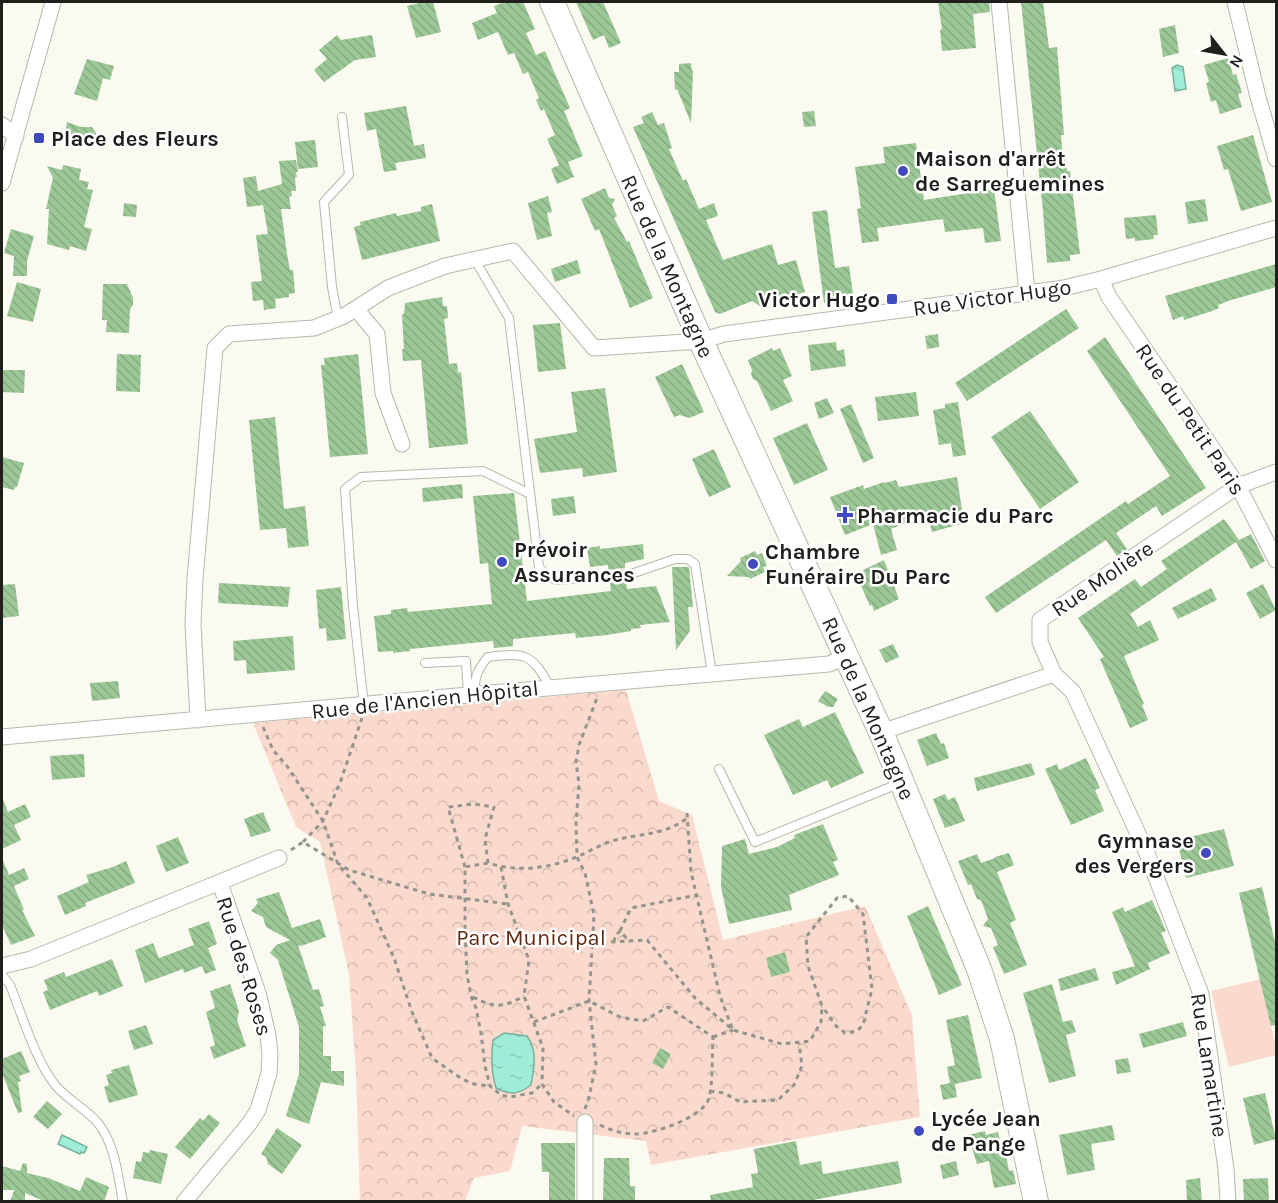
<svg xmlns="http://www.w3.org/2000/svg" width="1278" height="1203" viewBox="0 0 1278 1203" font-family="Karla,sans-serif">
	<defs>
		<pattern id="park-crowns" width="20" height="18" patternUnits="userSpaceOnUse" patternTransform="scale(1.5)"><rect width="20" height="18" fill="#fadacd"/><path d="M2 6a3 3 0 1 1 6 0M12 15a3 3 0 1 1 6 0" fill="none" stroke="#d6bbaf"/></pattern>
		<pattern id="water-ripples" width="26" height="14" patternUnits="userSpaceOnUse" patternTransform="scale(1.5)"><rect width="26" height="14" fill="#9fedd7"/><path d="M2 4q2-2 4 0t4 0M15 11q2-2 4 0t4 0" fill="none" stroke="#88cbb8"/></pattern>
		<pattern id="building-back-hatch" width="6" height="6" patternUnits="userSpaceOnUse" patternTransform="scale(1.5)"><rect width="6" height="6" fill="#9cc796"/><path d="M-1 5l2 2M0 0l6 6M5-1l2 2" fill="none" stroke="#86aa81"/></pattern>
	</defs>
	<rect width="100%" height="100%" fill="#fafaf0"/>
	<path fill="url(#park-crowns)" d="M626,690L659,801L692,815L723,940L865,906L912,1015L920,1117L651,1165L646,1141L522,1126L510,1171L474,1178L465,1201H360L356,1074L349,974L320,842L296,827L253,723Z"/>
	<path fill="#fadacd" d="M1261,979L1276,1048V1055L1229,1067L1211,991Z"/>
	<path fill="url(#water-ripples)" stroke="#79af9f" stroke-width="1.5" d="M1177,65L1183,67L1186,89L1175,91L1172,68Z
		M504,1033L527,1036C538,1052 534,1067 531,1085C518,1095 510,1095 496,1088C491,1072 491,1057 493,1040Z
		M62,1135L87,1147L84,1153L81,1152L80,1154L58,1144Z"/>
	<path fill="url(#building-back-hatch)" d="M424,2H433L441,32L416,38L407,6Z
		M505,2H523L535,29L526,33L536,55L545,51L570,108L564,111L583,156L568,162L574,177L557,184L551,169L559,165L547,139L555,135L544,109L541,111L536,100L539,98L528,72L523,74L514,53L508,55L498,32L478,40L472,23L497,13L494,6Z
		M576,2H603L621,43L609,48L604,35L593,40Z
		M938,2H989L990,12L973,14L976,48L942,51L940,30L942,29Z
		M1021,2H1043L1049,48L1057,47L1064,135H1061L1063,159H1065L1067,171H1070L1080,254L1070,255V261L1047,263L1043,211Z
		M1175,25L1179,53L1163,57L1159,29Z
		M337,35L341,40L372,35L376,57L355,60L324,82L314,70L327,59L319,50Z
		M1228,58L1233,75L1236,74L1242,93L1238,94L1242,107L1220,114L1216,100L1211,102L1206,83L1209,82L1204,65Z
		M87,59L114,66L110,80L103,78L97,101L74,94Z
		M691,63L692,71H693L691,123L677,89L675,90L674,72H679V64Z
		M406,106L414,146L424,144L426,158L395,163L397,170L384,172L376,129L367,131L364,113Z
		M814,111L816,126L804,127L802,112Z
		M652,112L658,125L664,123L672,148L669,149L683,181L686,179L699,209L714,203L718,216L706,220L723,260L772,244L778,265L796,260L805,292L796,295L794,299L787,296L766,302L763,308L752,301L720,314L715,312L633,127L644,123L641,117Z
		M67,122L81,127H92L97,135L95,142L87,146L64,139Z
		M1253,135L1272,202L1241,211L1228,169L1224,170L1217,146Z
		M315,140L318,167L298,169L295,142Z
		M916,143L924,200L994,189L1001,241L985,243L983,228L945,232L943,219L877,228L879,241L862,243L857,209L861,208L855,167L885,163L883,147Z
		M296,160L298,172H296L297,177H295L296,191H291L292,196L289,197L291,209H281L287,254L290,270H293L295,293L289,294V297L275,299L276,308L264,310L263,300L253,301L251,282L262,281L256,235L268,234L263,205L247,207L243,178L256,176L258,191L282,184L279,161Z
		M63,165L81,169L79,180L89,182L87,189L93,190L84,227L92,229L86,251L70,246L69,250L47,244L49,209H46L53,178L47,166L62,170Z
		M605,188L609,198L615,199L612,205L617,216L614,218L627,242L629,241L653,298L630,308L599,229L595,231L581,199Z
		M548,196L552,212L547,213L552,236L537,240L528,203Z
		M1205,199L1208,221L1188,224L1185,202Z
		M124,203L137,205L136,217L123,216Z
		M432,204L440,241L362,260L354,227L361,225L360,222L396,213L397,216L421,211V207Z
		M827,210L835,268L849,266L854,300L824,303L812,212Z
		M1156,215L1158,235H1153L1154,239L1135,241V238L1126,239L1124,218Z
		M11,229L34,236L27,261V276H13L14,256L4,253Z
		M577,260L581,273L555,282L551,269Z
		M1276,264V287L1228,301L1218,305L1219,308L1212,311L1184,320L1183,316L1173,320L1165,296Z
		M17,282L41,289L33,322L7,316Z
		M103,284H127L133,298V305L130,309L129,333L106,332L107,320H102Z
		M442,297L443,306H447L448,318L444,319L449,364L457,363L458,373L461,372L468,444L429,448L421,360L403,361L402,349H404L402,314H404L405,303Z
		M1066,309L1079,328L967,401L955,383Z
		M560,323L566,369L538,372L533,325Z
		M938,334L939,347L927,349L925,336Z
		M1105,337L1206,488L1162,516L1156,506L1116,533L1127,549L1117,556L1106,540L996,613L985,597L1126,501L1128,504L1170,476L1087,351Z
		M836,342L837,351L844,349L846,366L811,371L808,345Z
		M772,348L773,351L780,348L792,376L783,380L793,401L771,411L757,381L753,379L751,374L752,370L748,360Z
		M117,354L141,355L140,392L116,391Z
		M358,354L368,454L330,457L321,365H325L324,358Z
		M682,364L704,412L689,418L680,415L674,417L655,377Z
		M2,370H25L24,393L2,392Z
		M605,388L617,472L583,477L582,468L540,473L534,439L577,432L571,392Z
		M916,392L919,416L878,421L875,397Z
		M827,398L834,413L819,419L814,403Z
		M958,402L966,455L953,457L951,443L939,445L933,410L945,408V404Z
		M851,404L874,458L863,463L840,409Z
		M1030,411L1079,482L1040,509L991,437Z
		M275,417L284,509L305,506L309,546L288,548L286,528L260,530L249,420Z
		M807,423L828,470L794,485L773,438Z
		M714,449L731,487L709,497L692,459Z
		M2,457L24,463L17,487H15L14,490L2,487Z
		M957,477L964,523L932,532L927,514L891,529L897,550L881,555L873,524L845,535L830,497L863,485L864,489L884,482L885,483L896,480L899,487Z
		M462,484L463,498L423,502L422,488Z
		M514,493L527,601L611,591L610,582L626,580L627,589L656,586L670,622L640,625L641,628L631,629V631L607,635L576,638L575,633L513,639V646L505,647L494,648L493,641L410,649V651L393,653V651L378,652L374,616L391,614V610L407,608L408,612L492,604L488,563L480,564L473,496Z
		M574,496L576,513L553,516L551,499Z
		M1224,519L1239,540L1251,534L1265,561L1251,569L1236,542L1130,614L1138,627L1150,620L1159,640L1124,656L1144,704L1142,705L1148,720L1130,728L1100,659L1104,657L1078,618L1135,579L1141,587L1167,569L1161,561Z
		M643,544L644,559L625,563V568L608,570V565L590,567L587,548L600,546V549Z
		M755,551L757,555L762,553L767,566L763,567L765,572L750,579L749,577L727,576L741,561L740,558Z
		M884,560L899,599L874,611L872,605L870,606L857,577L865,574L863,570Z
		M672,567H689L693,607H688L690,631L676,650Z
		M219,583L290,587L288,607L218,603Z
		M15,584L19,616L2,618V585Z
		M1263,584L1276,610L1260,619L1246,593Z
		M341,587L346,639L327,641L326,628L319,629L316,590Z
		M1211,588L1217,600L1178,619L1172,608Z
		M293,636L295,670L247,674L246,660L234,661L233,641Z
		M893,644L899,657L886,663L879,650Z
		M118,681L120,698L92,701L90,683Z
		M825,691L838,699L833,707H828L818,701Z
		M835,712L864,773L831,788L827,780L793,795L764,735L799,719L803,727Z
		M936,733L941,744L944,743L949,758L927,766L917,740Z
		M84,754L85,777L52,780L50,756Z
		M1086,758L1100,788L1095,790L1104,811L1071,825L1045,769L1057,764L1059,770Z
		M1031,763L1035,775L977,791L974,778Z
		M945,794L948,800L955,797L965,821L945,828L933,799Z
		M2,797L8,812L25,804L31,817L14,825L21,840L2,849Z
		M263,812L271,831L251,837L244,819Z
		M823,824L838,860L833,862L839,875L789,895L792,910L729,924L721,887L722,846L745,839L749,854L777,847L795,838L794,835Z
		M1224,829L1234,866L1186,878L1177,840Z
		M178,837L189,863L166,872L156,846Z
		M1009,853L1014,865L997,872L1016,920L1010,923L1027,965L1004,974L993,947L998,945L991,928L983,926L988,919L981,900L977,899L971,884L968,885L958,861L977,854L981,863L995,858V857Z
		M2,858L9,875L24,868L29,879L14,886L24,910H22L35,936L11,945L2,925Z
		M126,861L135,883L85,903L86,906L65,915L57,896L89,882L86,875L113,867Z
		M1262,887L1276,946V1025L1271,1026L1239,893Z
		M279,892L292,928L320,919L326,937L301,946L298,945L313,990L319,989L324,1006L320,1007L326,1026H323V1056H331V1071H344V1086L321,1082L309,1124L286,1116L299,1074V1027L278,960L270,953L276,945L290,940L266,927L263,917L251,911L258,903L256,899Z
		M1152,900L1166,931L1161,933L1170,953L1148,963L1150,969L1116,985L1112,972L1135,966L1112,912L1123,907L1125,912Z
		M928,906L962,985L939,995L907,916Z
		M209,921L217,944L208,948L216,970L205,974L202,966L184,973L183,969L145,983L135,950L153,943L159,958L194,945L188,929Z
		M785,952L790,972L771,977L766,958Z
		M112,959L123,986L99,996L97,991L50,1010L43,992L48,990L44,980L64,972L66,977Z
		M1095,968L1099,980L1061,991L1058,979Z
		M230,984L239,1011L237,1020L246,1046L214,1059L210,1047L215,1045L206,1012L215,1008L210,991Z
		M1052,984L1063,1022L1072,1020L1076,1032L1066,1035L1076,1076L1049,1083L1023,993Z
		M968,1015L982,1078L955,1084L957,1097L943,1100L940,1085L950,1083L947,1067L955,1065L946,1020Z
		M1183,1022L1187,1036L1143,1048L1139,1034Z
		M146,1025L153,1044L134,1050L128,1031Z
		M660,1048L671,1054L663,1069L652,1063Z
		M21,1051L30,1072L19,1076L21,1081L18,1082L22,1112L18,1113L2,1073V1059Z
		M1128,1058L1131,1072L1117,1074L1115,1060Z
		M129,1065L138,1095L109,1103L104,1087L109,1085L106,1075L112,1073L111,1070Z
		M1265,1093L1276,1139L1254,1145L1243,1098Z
		M47,1101L62,1114L48,1129L33,1117Z
		M209,1114L220,1123L190,1159L175,1147L200,1118L203,1121Z
		M1112,1125L1115,1140L1091,1144L1095,1170L1067,1175L1059,1135Z
		M277,1128L302,1145L282,1174L268,1164L266,1157L261,1154Z
		M985,1131L986,1135L998,1132L1001,1144L1004,1145L1009,1171L1013,1170L1016,1184L994,1188L989,1161L977,1164L968,1135Z
		M796,1141L800,1165L821,1161L823,1174L898,1161L902,1183L803,1202H711L710,1195L753,1187L751,1174L758,1173L754,1149Z
		M541,1143H575V1202H549V1172H542Z
		M150,1150L168,1154L161,1184L133,1178L136,1161L141,1162L143,1152L149,1153Z
		M604,1158H629L630,1186H635V1202H603Z
		M956,1161L959,1175L943,1179L940,1165Z
		M23,1163L27,1164V1173L48,1178L80,1191L86,1177L109,1187L104,1202H46L25,1193V1202H10L14,1190H2V1166L20,1171Z
		M1200,1178L1202,1202H1187L1186,1180Z
		M1268,1178L1269,1202H1244L1243,1179Z"/>
	<g fill="none" stroke-linecap="round" stroke-linejoin="round">
		<defs>
			<path id="service" d="M475,260L509,318L539,567L548,577L557,580L631,574L675,559H688L695,564L712,674
				M338,319L332,287L324,202L349,175L342,117
				M425,663L466,661L468,695
				M475,694C474,678 477,670 488,657C525,653 531,652 550,687
				M364,706L353,606L345,489L361,477L483,471L530,494
				M719,769L755,842L898,784
				M2,975L10,985C22,1015 36,1062 56,1086C68,1100 86,1109 98,1123C115,1144 118,1176 123,1202"/>
			<path id="minor" d="M999,2L1027,293
				M1235,2L1258,97L1276,159
				M2,125L16,136
				M2,183L53,2
				M1101,279L1109,297L1238,486L1276,560
				M356,309L377,334L383,393L402,444
				M1054,674L1073,692L1146,851L1201,994L1226,1169L1228,1202
				M198,720L193,624L195,579L215,348L229,334L314,328L344,316L388,288L445,266L513,251L594,348L701,341L724,334L1064,288L1101,279L1276,228
				M881,732L1054,674L1040,642V620L1238,486L1276,472
				M2,737C278,713 553,686 829,664L847,656
				M2,966L31,959L279,858
				M184,1202L249,1124L258,1110L269,1073L270,1055L268,1035L258,993L220,883
				M585,1202V1122"/>
			<path id="primary" d="M552,2L701,341L881,732L979,969L1002,1039L1036,1202"/>
		</defs>
		<use href="#service" stroke="#b6b7ad" stroke-width="10"/>
		<use href="#minor" stroke="#b6b7ad" stroke-width="17"/>
		<use href="#primary" stroke="#b6b7ad" stroke-width="26"/>
		<path stroke="#94948d" stroke-width="3" stroke-dasharray="4.5 4.5" stroke-linecap="butt" d="M263,727L273,750L287,766L323,821L338,864L367,898L394,958L412,1012L432,1058L462,1079L474,1084L490,1086
			M687,813L691,872L720,996L732,1028
			M303,842L323,821L340,783L362,718
			M291,850L303,842L349,870L429,894L508,904
			M488,863L465,867V930L467,974L471,996L476,1008L481,1033L485,1066L490,1086L501,1095L510,1097L532,1093L542,1084
			M465,867L448,807L474,804L494,807L485,839L488,863C517,872 546,869 574,858C587,853 599,845 612,841C639,833 663,836 686,819
			M501,867L508,904L529,960L524,996L543,1048L542,1084L554,1102L574,1116
			M620,931L631,908L697,895
			M614,942L615,936L620,931L630,942
			M593,943L647,940L695,998L733,1030L782,1044L810,1041L821,1022L822,1006L808,966L806,937L837,898L848,896L863,914L872,989L863,1025L857,1031L845,1033L836,1026L822,1006
			M473,997C494,1008 503,1008 524,996
			M534,1022L589,1001L620,1017L643,1021L668,1007L713,1037
			M713,1037L733,1030
			M710,1091L724,1093L740,1102L778,1100L794,1085L802,1066L799,1043
			M585,1109L589,1097L596,1064L589,1001L594,915L585,873L577,857L576,823L579,784L576,762L579,745L597,698
			M600,1125C612,1131 623,1134 636,1134C654,1134 704,1117 709,1098C713,1084 712,1053 713,1037"/>
		<use href="#service" stroke="#fff" stroke-width="8"/>
		<use href="#minor" stroke="#fff" stroke-width="15"/>
		<use href="#primary" stroke="#fff" stroke-width="24"/>
	</g>
	<g fill="#4049be" stroke="#fff" stroke-width="2">
		<rect x="33" y="132" width="12" height="12" rx="3"/>
		<circle cx="903" cy="171" r="6"/>
		<rect x="886" y="293" width="12" height="12" rx="3"/>
		<path d="M842 506h6v6h6v6h-6v6h-6v-6h-6v-6h6z"/>
		<circle cx="502" cy="562" r="6"/>
		<circle cx="753" cy="564" r="6"/>
		<circle cx="1206" cy="853" r="6"/>
		<circle cx="919" cy="1131" r="6"/>
	</g>
	<g text-anchor="middle" stroke-width="5" stroke-linejoin="round" paint-order="stroke">
		<g font-size="22" font-weight="bold" fill="#1f1f1c" stroke="#fff" text-anchor="start">
			<text x="51" y="146">Place des Fleurs</text>
			<text x="915" y="166">Maison d'arrêt<tspan x="915" dy="25">de Sarreguemines</tspan></text>
			<text x="880" y="307" text-anchor="end">Victor Hugo</text>
			<text x="857" y="523">Pharmacie du Parc</text>
			<text x="514" y="557">Prévoir<tspan x="514" dy="25">Assurances</tspan></text>
			<text x="765" y="559">Chambre<tspan x="765" dy="25">Funéraire Du Parc</tspan></text>
			<text x="1194" y="848" text-anchor="end">Gymnase<tspan x="1194" dy="25">des Vergers</tspan></text>
			<text x="931" y="1126">Lycée Jean<tspan x="931" dy="25">de Pange</tspan></text>
		</g>
		<g font-size="22" fill="#1f1f1c" stroke="#fff">
			<text transform="translate(668 266) rotate(66)" y="8">Rue de la Montagne</text>
			<text transform="translate(992 297) rotate(-8)" y="8">Rue Victor Hugo</text>
			<text transform="translate(1191 419) rotate(56)" y="8">Rue du Petit Paris</text>
			<text transform="translate(1102 578) rotate(-34)" y="8">Rue Molière</text>
			<text transform="translate(425 699) rotate(-6)" y="8">Rue de l'Ancien Hôpital</text>
			<text transform="translate(869 708) rotate(66)" y="8">Rue de la Montagne</text>
			<text transform="translate(245 966) rotate(73)" y="8">Rue des Roses</text>
			<text transform="translate(1210 1065) rotate(81)" y="8">Rue Lamartine</text>
		</g>
		<g font-size="22" fill="#622910" stroke="#fff">
			<text x="531" y="945">Parc Municipal</text>
		</g>
	</g>
	<rect width="1278" height="1203" fill="none" stroke="#1f1f1c" stroke-width="6"/>
	<g transform="translate(1224 54) rotate(121)" stroke="#ffffff" stroke-width="4.5" paint-order="stroke">
	<path d="M0-4.5L10 22L0 15L-10 22Z" fill="#1f1f1c"/>
	<text y="-9" font-size="16" font-weight="bold" text-anchor="middle" fill="#1f1f1c">N</text>
	</g>
</svg>
